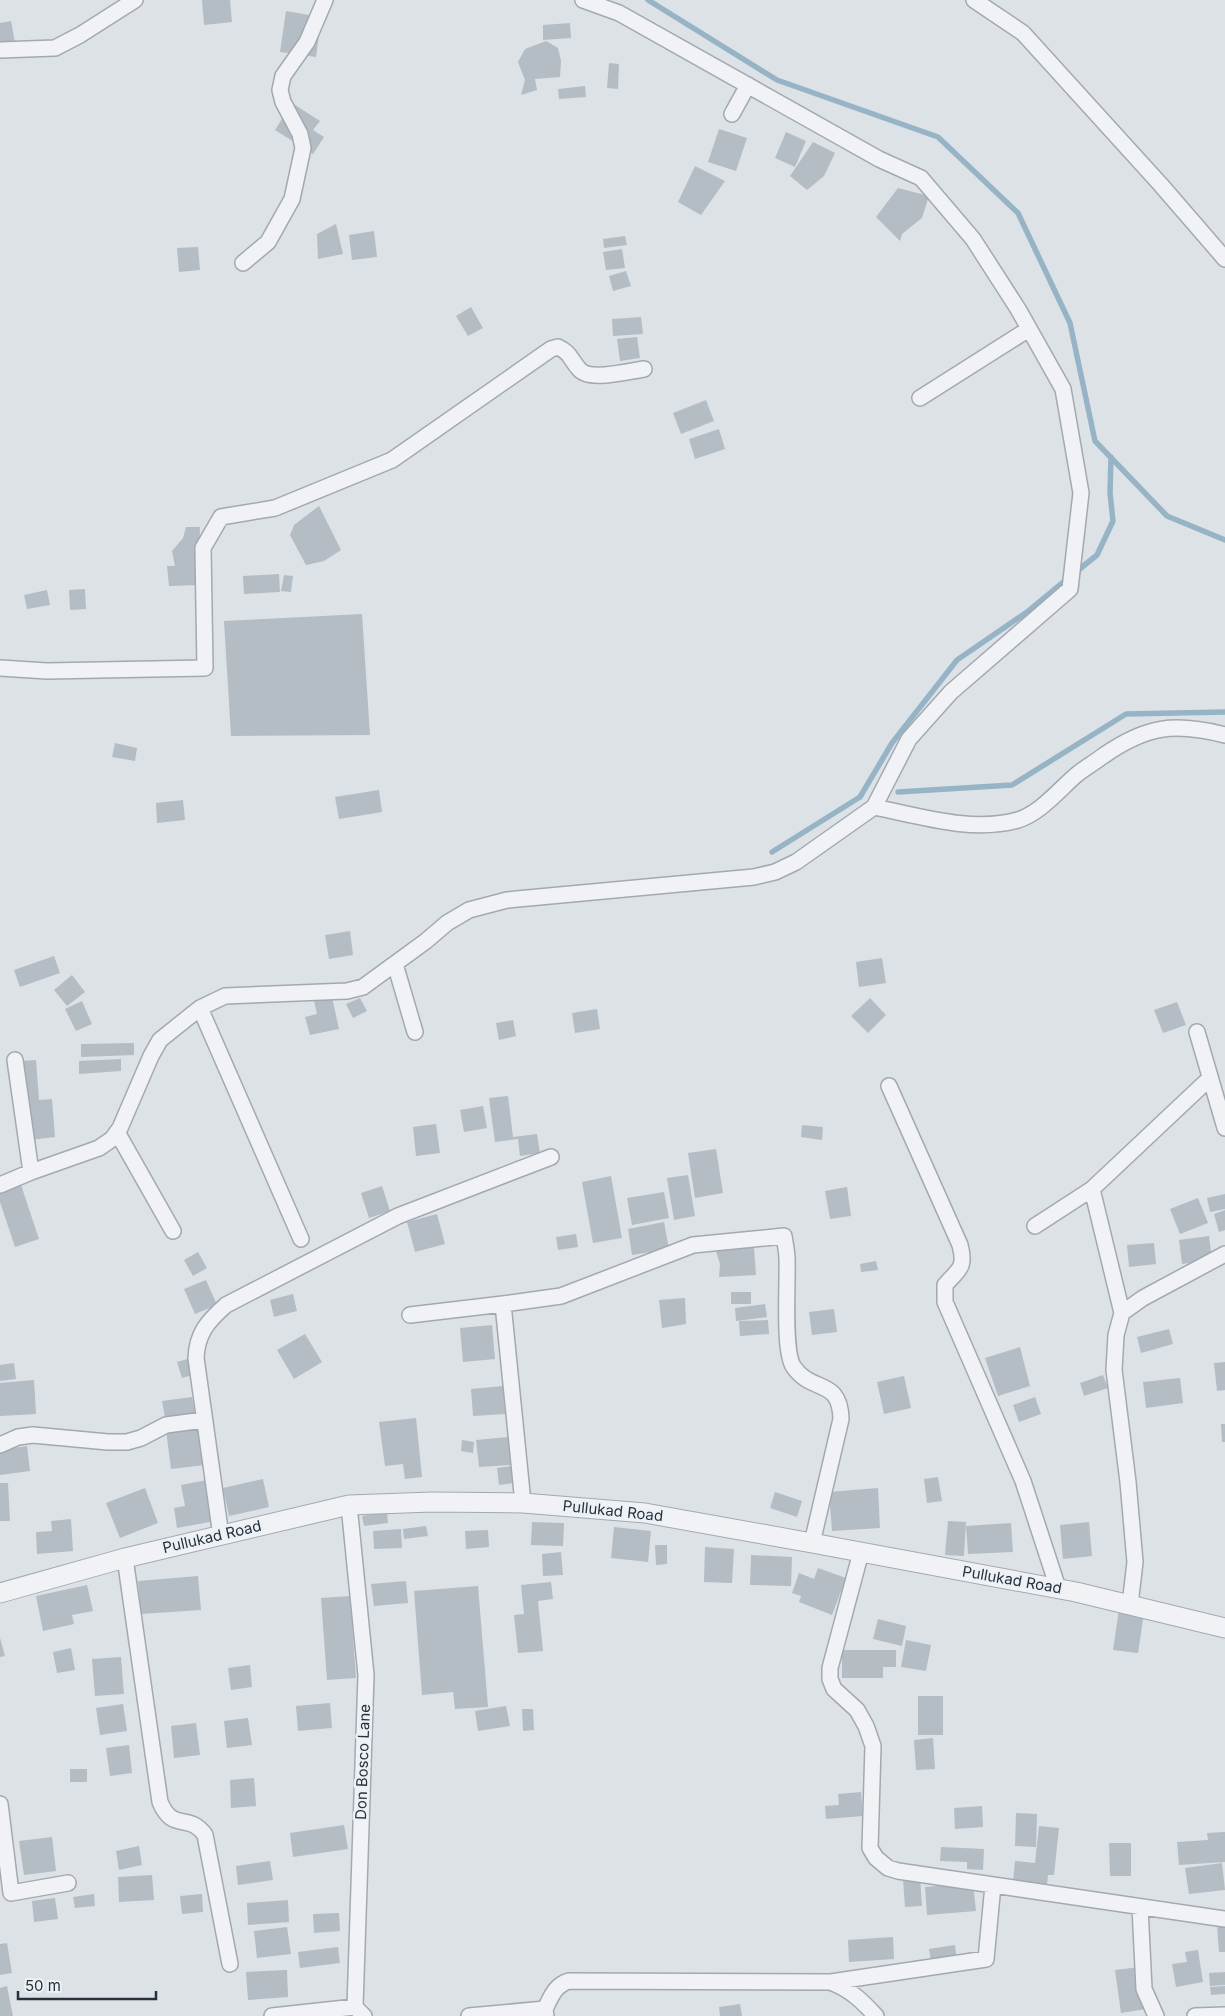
<svg xmlns="http://www.w3.org/2000/svg" width="1225" height="2016" viewBox="0 0 1225 2016" font-family="Inter,sans-serif">
	<rect width="100%" height="100%" fill="#dde2e7"/>
	<g fill="none" stroke-linecap="round" stroke-linejoin="round">
		<path stroke="#97b4c7" stroke-width="5.5" d="M648,0L777,80L938,137L1018,213L1070,323L1095,441L1167,516L1225,540
			M1076,572L1097,555L1113,521L1110,493L1111,457
			M898,792L1012,785L1126,714L1225,712
			M772,852L860,797L892,743L957,660L1027,612L1068,578"/>
	</g>
	<path fill="#b4bcc4" d="M202,0H230L232,22L204,25Z
		M286,11L309,15L307,26L320,28L316,57L280,52Z
		M11,21L16,48L0,51V23Z
		M570,23L571,38L543,40V25Z
		M546,41L558,48L561,61L560,77L535,79L537,90L521,95L525,80L518,62L525,49Z
		M609,63L619,64L618,89L607,88Z
		M585,86L586,97L559,99L558,89Z
		M292,103L320,121L313,130L324,137L313,154L275,130Z
		M719,129L747,138L736,171L708,162Z
		M786,132L806,141L795,167L775,158Z
		M813,142L835,153L824,176L807,190L790,176Z
		M695,166L725,181L701,215L678,202Z
		M898,188L929,196L922,218L902,234L900,241L876,217Z
		M336,224L343,254L318,259L317,234Z
		M374,231L377,257L352,260L349,235Z
		M625,236L627,245L604,248L603,239Z
		M198,247L200,270L179,272L177,248Z
		M622,249L625,268L606,270L603,252Z
		M626,271L631,286L613,291L609,276Z
		M471,307L483,328L468,336L456,316Z
		M641,317L643,334L613,336L612,319Z
		M637,337L640,358L620,361L617,339Z
		M706,400L714,421L681,434L673,413Z
		M719,429L725,449L695,459L689,439Z
		M319,506L341,550L324,561L306,565L290,535L294,525Z
		M186,527H200L198,585L169,586L167,566H175L172,551L183,538Z
		M279,574L280,592L244,594L243,576Z
		M284,575L293,576L291,592L281,591Z
		M85,589L86,609L70,610L69,590Z
		M47,590L50,605L27,609L24,595Z
		M362,614L370,735L231,736L224,621Z
		M115,743L137,748L135,761L112,757Z
		M379,790L382,812L339,819L335,797Z
		M183,800L185,820L157,823L156,803Z
		M350,931L353,955L329,959L325,935Z
		M54,956L60,973L20,987L14,970Z
		M882,958L886,983L859,987L856,962Z
		M72,975L85,992L67,1006L54,990Z
		M332,997L339,1029L310,1035L305,1017L317,1014L314,1001Z
		M360,998L367,1011L353,1018L346,1004Z
		M870,998L886,1015L868,1033L851,1016Z
		M82,1001L92,1024L76,1031L65,1009Z
		M1177,1002L1186,1025L1163,1033L1154,1010Z
		M597,1009L600,1029L575,1033L572,1013Z
		M513,1020L516,1036L499,1040L496,1023Z
		M134,1043V1055L81,1057V1044Z
		M121,1059V1071L79,1074V1061Z
		M36,1060L39,1100L52,1099L55,1137L29,1140L21,1061Z
		M508,1096L513,1137L537,1134L540,1153L520,1156L518,1139L495,1142L489,1098Z
		M483,1106L487,1128L464,1132L460,1110Z
		M436,1124L440,1153L416,1156L413,1127Z
		M802,1125L823,1127L822,1140L801,1137Z
		M716,1149L723,1193L695,1198L688,1153Z
		M688,1175L695,1216L674,1220L667,1178Z
		M611,1176L622,1238L593,1243L582,1182Z
		M20,1182L39,1239L15,1247L0,1202V1189Z
		M382,1186L390,1211L369,1218L361,1193Z
		M847,1187L851,1216L830,1219L825,1191Z
		M664,1192L669,1218L632,1225L627,1198Z
		M1225,1194V1209L1210,1212L1207,1198Z
		M1198,1198L1208,1223L1180,1234L1170,1209Z
		M1225,1210V1230L1219,1232L1214,1214Z
		M437,1214L445,1244L415,1252L407,1222Z
		M664,1222L669,1249L632,1255L628,1229Z
		M576,1234L578,1247L558,1250L556,1237Z
		M1209,1236L1212,1260L1182,1264L1179,1240Z
		M1154,1243L1156,1264L1129,1267L1127,1245Z
		M754,1247L756,1275L719,1277L720,1264L716,1251Z
		M198,1252L207,1268L193,1276L184,1260Z
		M876,1261L878,1270L861,1272L860,1264Z
		M206,1280L217,1305L195,1314L184,1289Z
		M731,1292H751V1304H731Z
		M293,1294L297,1311L274,1317L270,1300Z
		M685,1298L686,1324L662,1328L659,1300Z
		M765,1304L767,1317L736,1321L735,1308Z
		M834,1309L837,1332L812,1335L809,1312Z
		M768,1320L769,1334L740,1336L739,1321Z
		M492,1325L495,1359L463,1362L460,1328Z
		M1169,1329L1173,1344L1141,1353L1137,1337Z
		M305,1334L322,1362L294,1379L277,1350Z
		M1020,1347L1030,1386L998,1396L985,1358Z
		M191,1358L196,1374L182,1378L177,1362Z
		M1225,1362V1390L1217,1391L1214,1363Z
		M14,1363L16,1379L0,1381V1365Z
		M1103,1375L1108,1388L1084,1396L1080,1383Z
		M904,1376L911,1408L884,1414L877,1382Z
		M1180,1378L1183,1403L1146,1408L1143,1382Z
		M34,1380L36,1414L0,1416V1383Z
		M503,1386L505,1414L473,1416L471,1389Z
		M192,1397L195,1413L165,1418L162,1401Z
		M1035,1397L1041,1414L1019,1422L1013,1405Z
		M416,1418L422,1477L405,1479L403,1464L385,1466L379,1422Z
		M1221,1424H1225V1442H1222Z
		M199,1426L204,1465L171,1469L166,1430Z
		M508,1437L511,1465L479,1467L476,1440Z
		M462,1440L474,1442L473,1453L461,1451Z
		M27,1446L30,1471L0,1475V1450Z
		M511,1466L513,1483L499,1485L497,1468Z
		M938,1477L942,1501L927,1503L924,1479Z
		M263,1479L269,1507L229,1516L223,1488Z
		M207,1480L215,1521L177,1528L174,1508L185,1506L181,1485Z
		M0,1483H8L10,1521H0Z
		M145,1488L158,1523L120,1538L106,1503Z
		M878,1488L880,1528L832,1531L829,1492Z
		M775,1492L802,1501L797,1517L770,1508Z
		M387,1512L388,1523L364,1526L362,1516Z
		M71,1519L73,1551L37,1554L36,1532L52,1531L51,1521Z
		M948,1521L966,1522L964,1556L945,1555Z
		M532,1522L564,1523L563,1546L531,1545Z
		M1089,1522L1092,1556L1063,1559L1060,1525Z
		M1011,1523L1013,1552L968,1554L966,1526Z
		M426,1526L428,1536L404,1539L403,1529Z
		M614,1527L651,1531L648,1562L611,1558Z
		M401,1529L402,1548L374,1549L373,1531Z
		M488,1530L489,1547L466,1549L465,1531Z
		M655,1545H667V1564L656,1565Z
		M705,1547L734,1549L732,1583L704,1582Z
		M561,1552L563,1575L543,1576L542,1554Z
		M751,1555L792,1557L791,1586L750,1585Z
		M818,1568L846,1578L832,1615L799,1602L801,1596L792,1593L799,1573L814,1579Z
		M198,1576L201,1610L141,1614L138,1581Z
		M406,1581L408,1603L374,1606L371,1584Z
		M551,1582L553,1599L538,1601L543,1651L518,1653L514,1615L524,1614L521,1585Z
		M87,1585L93,1611L72,1615L74,1624L43,1631L36,1596Z
		M478,1586L488,1707L455,1709L453,1692L422,1695L414,1591Z
		M350,1596L356,1678L327,1680L321,1598Z
		M1119,1609L1144,1613L1138,1653L1113,1650Z
		M878,1619L906,1626L902,1646L873,1639Z
		M0,1638L5,1656L0,1657Z
		M906,1640L931,1645L926,1671L901,1667Z
		M71,1648L75,1670L57,1673L53,1652Z
		M842,1650H896V1667H883V1678H842Z
		M121,1657L124,1694L95,1696L92,1659Z
		M250,1665L252,1687L231,1690L228,1668Z
		M918,1696H943V1735H918Z
		M330,1703L332,1728L298,1731L296,1706Z
		M123,1704L127,1731L100,1735L96,1708Z
		M506,1706L510,1726L478,1731L475,1711Z
		M522,1709H533L534,1730L523,1731Z
		M248,1718L252,1745L227,1748L224,1721Z
		M196,1723L200,1755L174,1758L171,1726Z
		M933,1738L935,1769L916,1770L914,1740Z
		M129,1745L132,1773L110,1776L106,1748Z
		M70,1769H87V1782H70Z
		M254,1778L256,1806L231,1808L230,1780Z
		M861,1792L863,1816L826,1819L825,1806L839,1805L838,1794Z
		M982,1806L983,1827L955,1829L954,1808Z
		M1016,1813L1037,1814L1036,1847L1015,1846Z
		M344,1825L348,1849L293,1857L290,1833Z
		M1039,1826L1059,1828L1054,1875H1048L1047,1886L1013,1882L1015,1861L1035,1863Z
		M1225,1832V1862L1179,1865L1177,1842L1208,1840L1207,1833Z
		M52,1837L56,1871L24,1875L19,1841Z
		M1109,1843H1131V1876H1110Z
		M139,1846L142,1865L119,1870L116,1851Z
		M941,1847L984,1849L983,1870L967,1869V1862L940,1861Z
		M270,1861L273,1880L238,1885L236,1866Z
		M1222,1863L1225,1890L1189,1894L1185,1868Z
		M152,1875L154,1900L119,1902L118,1877Z
		M920,1877L922,1906L905,1907L903,1879Z
		M973,1883L976,1911L927,1915L925,1887Z
		M94,1894L95,1906L75,1908L73,1897Z
		M202,1894L203,1912L182,1914L180,1896Z
		M55,1898L58,1919L34,1922L32,1901Z
		M288,1900L289,1922L248,1925L247,1903Z
		M339,1913L340,1931L314,1933L313,1914Z
		M1217,1924H1225V1952H1219Z
		M287,1927L291,1954L257,1958L254,1931Z
		M893,1937L894,1959L849,1962L848,1940Z
		M7,1943L12,1973L0,1975V1944Z
		M955,1945L958,1970L933,1973L929,1949Z
		M338,1947L340,1963L300,1968L298,1952Z
		M1198,1950L1203,1982L1176,1987L1172,1964L1187,1962L1185,1952Z
		M1140,1967L1146,2009L1121,2013L1115,1970Z
		M287,1970L288,1997L248,2000L246,1972Z
		M1225,1972V1985L1210,1986L1209,1973Z
		M7,1986L13,2016H0V1988Z
		M1225,1986V1994L1211,1995L1210,1987Z
		M740,2004L742,2016H720L719,2007Z"/>
	<g fill="none" stroke-linecap="round" stroke-linejoin="round">
		<defs>
			<path id="minor" d="M974,0L1023,33L1161,185L1225,259
				M0,50L55,48L80,35L135,0
				M732,114L748,85
				M243,263L268,242L292,199L303,148L300,134L283,102L280,90L283,76L307,42L325,0
				M920,398L1029,329
				M0,668L47,671L205,668L203,548L221,517L275,508L392,460L551,349L558,347C571,353 570,359 579,369C589,382 629,371 644,369
				M874,807C919,816 973,833 1018,820C1040,813 1058,791 1075,776C1083,769 1094,763 1103,756C1146,726 1174,722 1225,735
				M395,964L415,1032
				M200,1008L301,1239
				M1197,1032L1225,1128
				M15,1060L31,1172
				M889,1086L960,1245C966,1268 959,1269 945,1285V1302L1023,1481L1058,1588
				M117,1132L173,1231
				M0,1185L31,1172L99,1148L112,1139L120,1128L151,1056L160,1040L200,1008L225,996L347,991L363,987L426,941L447,923L469,910L507,900L754,877L775,872L796,862L874,807L909,739L951,692L1070,589L1081,493L1063,389L1018,309L973,239L921,178L879,159L619,13L583,0
				M1092,1189L1122,1313
				M1035,1226L1092,1189L1210,1078
				M410,1315L503,1304
				M0,1445L18,1437L33,1435L108,1442H127L141,1438L166,1425L204,1420
				M523,1503L503,1304L561,1296L693,1245L784,1236C785,1243 787,1251 787,1259C788,1282 783,1349 793,1366C811,1394 840,1377 841,1419L812,1543
				M349,1505L366,1675L355,2007L364,2016
				M221,1536L196,1358C197,1333 208,1321 226,1305L398,1216L551,1157
				M861,1552L830,1668V1679L834,1689L857,1710L866,1726L873,1746L870,1848L876,1858L888,1868L898,1871L1225,1919
				M125,1558L160,1802C173,1833 189,1812 205,1835L230,1964
				M1130,1605L1135,1562L1128,1482L1114,1370L1116,1335L1122,1313L1143,1298L1225,1254
				M0,1804L11,1893L68,1883
				M1140,1907L1144,1989L1156,2016
				M831,1982L986,1959L993,1885
				M545,2009C551,1997 555,1985 569,1981L830,1982C850,1989 862,2001 876,2016
				M272,2016L355,2007
				M469,2016L545,2009L546,2016
				M1195,2016L1225,2015"/>
			<path id="tertiary" d="M0,1593L125,1558L349,1505L432,1502L523,1503L645,1513L812,1543L1076,1592L1225,1628"/>
		</defs>
		<use href="#minor" stroke="#a3a9b1" stroke-width="18"/>
		<use href="#tertiary" stroke="#a3a9b1" stroke-width="21"/>
		<use href="#minor" stroke="#f0f2f5" stroke-width="15"/>
		<use href="#tertiary" stroke="#f0f2f5" stroke-width="19"/>
	</g>
	<g text-anchor="middle" stroke-width="5" stroke-linejoin="round" paint-order="stroke">
		<g font-size="15" fill="#27313d" stroke="#ecf1f5">
			<text transform="translate(613 1511) rotate(6)" y="5">Pullukad Road</text>
			<text transform="translate(212 1537) rotate(-13)" y="5">Pullukad Road</text>
			<text transform="translate(1012 1580) rotate(10)" y="5">Pullukad Road</text>
			<text transform="translate(363 1762) rotate(-88)" y="5">Don Bosco Lane</text>
		</g>
	</g>
	<path d="M18 1991v8h138v-8" fill="none" stroke="#27313d" stroke-width="2.5"/>
	<text x="25" y="1991" font-size="15" fill="#27313d" stroke="#ecf1f5" stroke-width="4" paint-order="stroke">50 m</text>
</svg>
